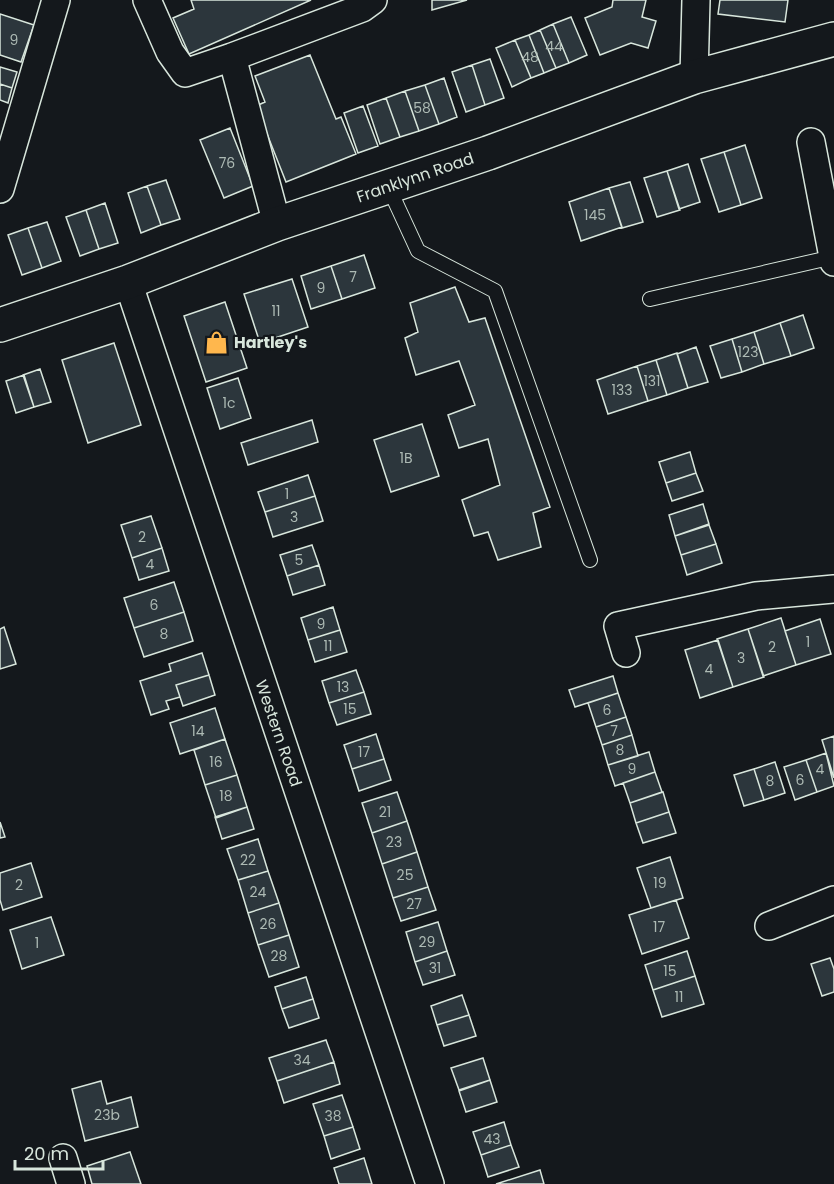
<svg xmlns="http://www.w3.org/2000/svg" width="834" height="1184" viewBox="0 0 834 1184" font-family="Poppins,sans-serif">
	<rect width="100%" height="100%" fill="#14181c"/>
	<path fill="#2c363c" stroke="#d8e6dc" stroke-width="1.5" d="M191,0H311L189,54L173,18L194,9Z
		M432,0H467L432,10Z
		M613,0H646L642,17L656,21L648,48L631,43L600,55L585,18L612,7Z
		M720,0H788L785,22L718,14Z
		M0,14L34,25L21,62L0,55Z
		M571,17L587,55L569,63L553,24Z
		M553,24L569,63L556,68L540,30Z
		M540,30L556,68L544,73L529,35Z
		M529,35L544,73L531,78L515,40Z
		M515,40L531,78L512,87L496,48Z
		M310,55L336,119L341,117L356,154L286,182L256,106L265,102L255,76Z
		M490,59L504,98L485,105L472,65Z
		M472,65L485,105L466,112L452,72Z
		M0,67L17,72L12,88L0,84Z
		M444,78L457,117L439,124L425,85Z
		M0,84L12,88L8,103L0,100Z
		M425,85L439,124L419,131L405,91Z
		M405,91L419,131L400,137L386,98Z
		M386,98L400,137L380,144L367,105Z
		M363,106L378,146L358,153L344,113Z
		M230,128L253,186L224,198L200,140Z
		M745,145L762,198L741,205L724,152Z
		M724,152L741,205L719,212L701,159Z
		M688,164L700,202L679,209L667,171Z
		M667,171L680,210L657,217L644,178Z
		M166,180L180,219L161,225L147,186Z
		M630,182L643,222L622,228L609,188Z
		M147,186L161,225L141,233L128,193Z
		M609,188L622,227L581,241L569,202Z
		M105,203L118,243L99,249L86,210Z
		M86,210L99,249L80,256L66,217Z
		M47,222L61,261L42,268L28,228Z
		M28,228L42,268L22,275L8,235Z
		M364,255L375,288L342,299L331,266Z
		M331,266L342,299L311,309L301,276Z
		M292,279L308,327L260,343L244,294Z
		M455,287L469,322L485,318L550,507L533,513L541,547L498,560L488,532L474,536L462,500L500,485L488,439L459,448L448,415L475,405L459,361L416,375L405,338L418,332L410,303Z
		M225,302L247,368L206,382L184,316Z
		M803,315L814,348L791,356L780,323Z
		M780,323L791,356L764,364L754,332Z
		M754,332L764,364L742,372L732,339Z
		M732,339L742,372L721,378L710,346Z
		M114,343L141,425L88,443L62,360Z
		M696,347L708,382L688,388L677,354Z
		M677,353L688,388L667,395L656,360Z
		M656,360L667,395L648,401L637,366Z
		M637,366L648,401L608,414L597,380Z
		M40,369L51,402L34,407L23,375Z
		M24,375L34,407L16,413L6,381Z
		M238,378L251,418L220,429L207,388Z
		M312,420L318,442L248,465L241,443Z
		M422,424L439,476L391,492L374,440Z
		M690,452L696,473L666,483L659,462Z
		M696,473L703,491L672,501L666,483Z
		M308,475L315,496L265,512L258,492Z
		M315,496L323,521L273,537L265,512Z
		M703,504L709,524L675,536L669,515Z
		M151,516L162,548L132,558L121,525Z
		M709,525L716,544L681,555L675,536Z
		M716,544L722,563L687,575L681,555Z
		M312,545L319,565L287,576L280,555Z
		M162,548L169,571L139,580L132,558Z
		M319,565L325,585L293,595L287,576Z
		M174,582L184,612L134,628L124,598Z
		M333,607L340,630L308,640L301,618Z
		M184,612L193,641L144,657L134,628Z
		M781,618L796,665L763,676L748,629Z
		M820,619L831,654L796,665L785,631Z
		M4,627L16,664L0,669V629Z
		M748,629L764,677L733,687L717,639Z
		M340,630L347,652L315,662L308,640Z
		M718,640L733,687L700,698L685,650Z
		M202,653L209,675L176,685L180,697L166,701L169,709L151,715L140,681L171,671L169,664Z
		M356,670L364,692L329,703L322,681Z
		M209,675L215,695L183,706L176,685Z
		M613,676L618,693L575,707L569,690Z
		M364,692L371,714L337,725L329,703Z
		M618,693L626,717L596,727L588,703Z
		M215,708L225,739L180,754L170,723Z
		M626,717L632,735L602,745L596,727Z
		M376,734L384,759L352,769L344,745Z
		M632,735L638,756L608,765L602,745Z
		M834,736V778L822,740Z
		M225,739L237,775L205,785L194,750Z
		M649,752L655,772L615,786L608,765Z
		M826,753L834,786L817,792L806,760Z
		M384,759L391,780L359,791L352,769Z
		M806,760L817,792L795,800L784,767Z
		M775,762L785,793L764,800L754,769Z
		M754,769L764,800L744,806L734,775Z
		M655,772L662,792L630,803L623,783Z
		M237,775L247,807L216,818L205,785Z
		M397,792L407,821L372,833L362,803Z
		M663,792L669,812L636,823L630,803Z
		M247,807L254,829L222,839L215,817Z
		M669,812L676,833L643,843L636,823Z
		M407,821L417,852L382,864L372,833Z
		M0,822L5,837L0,838Z
		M258,839L268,871L238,880L227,849Z
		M417,852L428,887L393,898L382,864Z
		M670,857L683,898L651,908L637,868Z
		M31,863L42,897L3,910L0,900V873Z
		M268,871L279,903L248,913L238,880Z
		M428,887L436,910L401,921L393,898Z
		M676,900L689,938L642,954L629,915Z
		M279,903L289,935L258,945L248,913Z
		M51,917L64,955L22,969L10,930Z
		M438,922L447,951L415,962L406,932Z
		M289,935L299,967L269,977L258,945Z
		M447,951L455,975L423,985L415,962Z
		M687,951L695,976L653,990L645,965Z
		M830,958L834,969V992L822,996L811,964Z
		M695,976L704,1004L662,1017L653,990Z
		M306,977L313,999L282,1009L275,987Z
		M462,995L469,1015L437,1025L431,1006Z
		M313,999L319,1018L289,1028L282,1009Z
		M469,1015L476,1036L444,1046L437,1025Z
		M326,1040L334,1062L277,1081L269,1058Z
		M483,1058L490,1080L459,1090L451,1068Z
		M334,1062L340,1084L284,1103L277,1081Z
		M490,1080L497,1102L466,1112L459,1091Z
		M101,1081L107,1104L131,1097L138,1127L85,1141L72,1089Z
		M342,1095L353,1127L324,1136L313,1104Z
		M504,1122L511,1145L481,1155L473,1132Z
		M353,1127L360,1149L331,1159L324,1136Z
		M511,1145L519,1167L488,1177L481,1155Z
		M130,1152L141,1184H92L87,1166Z
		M364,1158L372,1184H339L334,1168Z
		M540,1170L544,1184H496Z"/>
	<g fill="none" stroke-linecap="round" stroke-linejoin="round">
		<defs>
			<path id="service" d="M388,186L418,251L495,291L590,560
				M650,299L833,257"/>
			<path id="minor" d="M147,0L170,52L185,73L232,57L277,224
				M232,57L362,8L373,0
				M694,77L696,0
				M811,142L834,262
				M0,189L56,0
				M128,282L430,1184
				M626,653L618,626L756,596L834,589
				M769,926L834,900
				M63,1158L71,1184"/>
			<path id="secondary" d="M0,325L128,282L277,224L488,153L694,77L834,39"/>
		</defs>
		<use href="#service" stroke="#d8e6dc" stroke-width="16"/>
		<use href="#minor" stroke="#d8e6dc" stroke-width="30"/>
		<use href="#secondary" stroke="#d8e6dc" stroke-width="36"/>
		<use href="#service" stroke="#14181c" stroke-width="14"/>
		<use href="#minor" stroke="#14181c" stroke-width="27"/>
		<use href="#secondary" stroke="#14181c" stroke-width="33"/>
	</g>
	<defs>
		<symbol id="shop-bare" viewBox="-9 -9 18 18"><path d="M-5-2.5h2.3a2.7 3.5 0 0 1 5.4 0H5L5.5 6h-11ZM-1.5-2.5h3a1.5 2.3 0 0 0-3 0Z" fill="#ffb74d" stroke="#14181c" stroke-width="2.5" paint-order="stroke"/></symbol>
	</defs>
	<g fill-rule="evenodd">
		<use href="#shop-bare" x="200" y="326" width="33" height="33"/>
	</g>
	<g text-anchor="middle" stroke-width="4.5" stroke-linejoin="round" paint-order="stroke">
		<g font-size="14" fill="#adbab4">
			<text x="14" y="45">9</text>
			<text x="554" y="51">44</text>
			<text x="530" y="62">48</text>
			<text x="422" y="113">58</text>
			<text x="227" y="168">76</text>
			<text x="595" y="220">145</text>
			<text x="353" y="282">7</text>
			<text x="321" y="293">9</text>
			<text x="276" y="316">11</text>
			<text x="748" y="357">123</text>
			<text x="652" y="386">131</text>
			<text x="622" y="395">133</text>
			<text x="229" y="408">1c</text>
			<text x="406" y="463">1B</text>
			<text x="287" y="499">1</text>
			<text x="294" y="522">3</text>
			<text x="142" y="542">2</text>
			<text x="299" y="565">5</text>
			<text x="150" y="569">4</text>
			<text x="154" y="610">6</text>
			<text x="321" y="629">9</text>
			<text x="164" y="639">8</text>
			<text x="808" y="647">1</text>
			<text x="328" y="651">11</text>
			<text x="772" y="652">2</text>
			<text x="741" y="663">3</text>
			<text x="709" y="674">4</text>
			<text x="343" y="692">13</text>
			<text x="350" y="714">15</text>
			<text x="607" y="715">6</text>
			<text x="198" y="736">14</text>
			<text x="614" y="736">7</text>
			<text x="620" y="755">8</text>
			<text x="364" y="757">17</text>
			<text x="216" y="767">16</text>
			<text x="632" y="774">9</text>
			<text x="820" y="774">4</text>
			<text x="800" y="785">6</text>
			<text x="770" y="786">8</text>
			<text x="226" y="801">18</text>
			<text x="385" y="817">21</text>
			<text x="394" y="847">23</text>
			<text x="248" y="865">22</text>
			<text x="405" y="880">25</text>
			<text x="660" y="888">19</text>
			<text x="19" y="890">2</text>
			<text x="258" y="897">24</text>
			<text x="414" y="909">27</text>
			<text x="268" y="929">26</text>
			<text x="659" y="932">17</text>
			<text x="427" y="947">29</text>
			<text x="37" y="948">1</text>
			<text x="279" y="961">28</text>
			<text x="435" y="973">31</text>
			<text x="670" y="976">15</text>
			<text x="679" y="1002">11</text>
			<text x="302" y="1065">34</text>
			<text x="107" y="1120">23b</text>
			<text x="333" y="1121">38</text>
			<text x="492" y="1144">43</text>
		</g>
		<g font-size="16" fill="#d8e6dc" stroke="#14181c">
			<text transform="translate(415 177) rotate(-19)" y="6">Franklynn Road</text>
			<text transform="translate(279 733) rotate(71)" y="6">Western Road</text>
		</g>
		<g font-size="16" font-weight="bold" fill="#d8e6dc" stroke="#14181c" text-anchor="start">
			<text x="234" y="348">Hartley's</text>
		</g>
	</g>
	<path d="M15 1160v9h88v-9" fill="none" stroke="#d8e6dc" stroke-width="3"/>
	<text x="24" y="1160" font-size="18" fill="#d8e6dc" stroke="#14181c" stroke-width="4.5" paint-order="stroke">20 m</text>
</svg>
